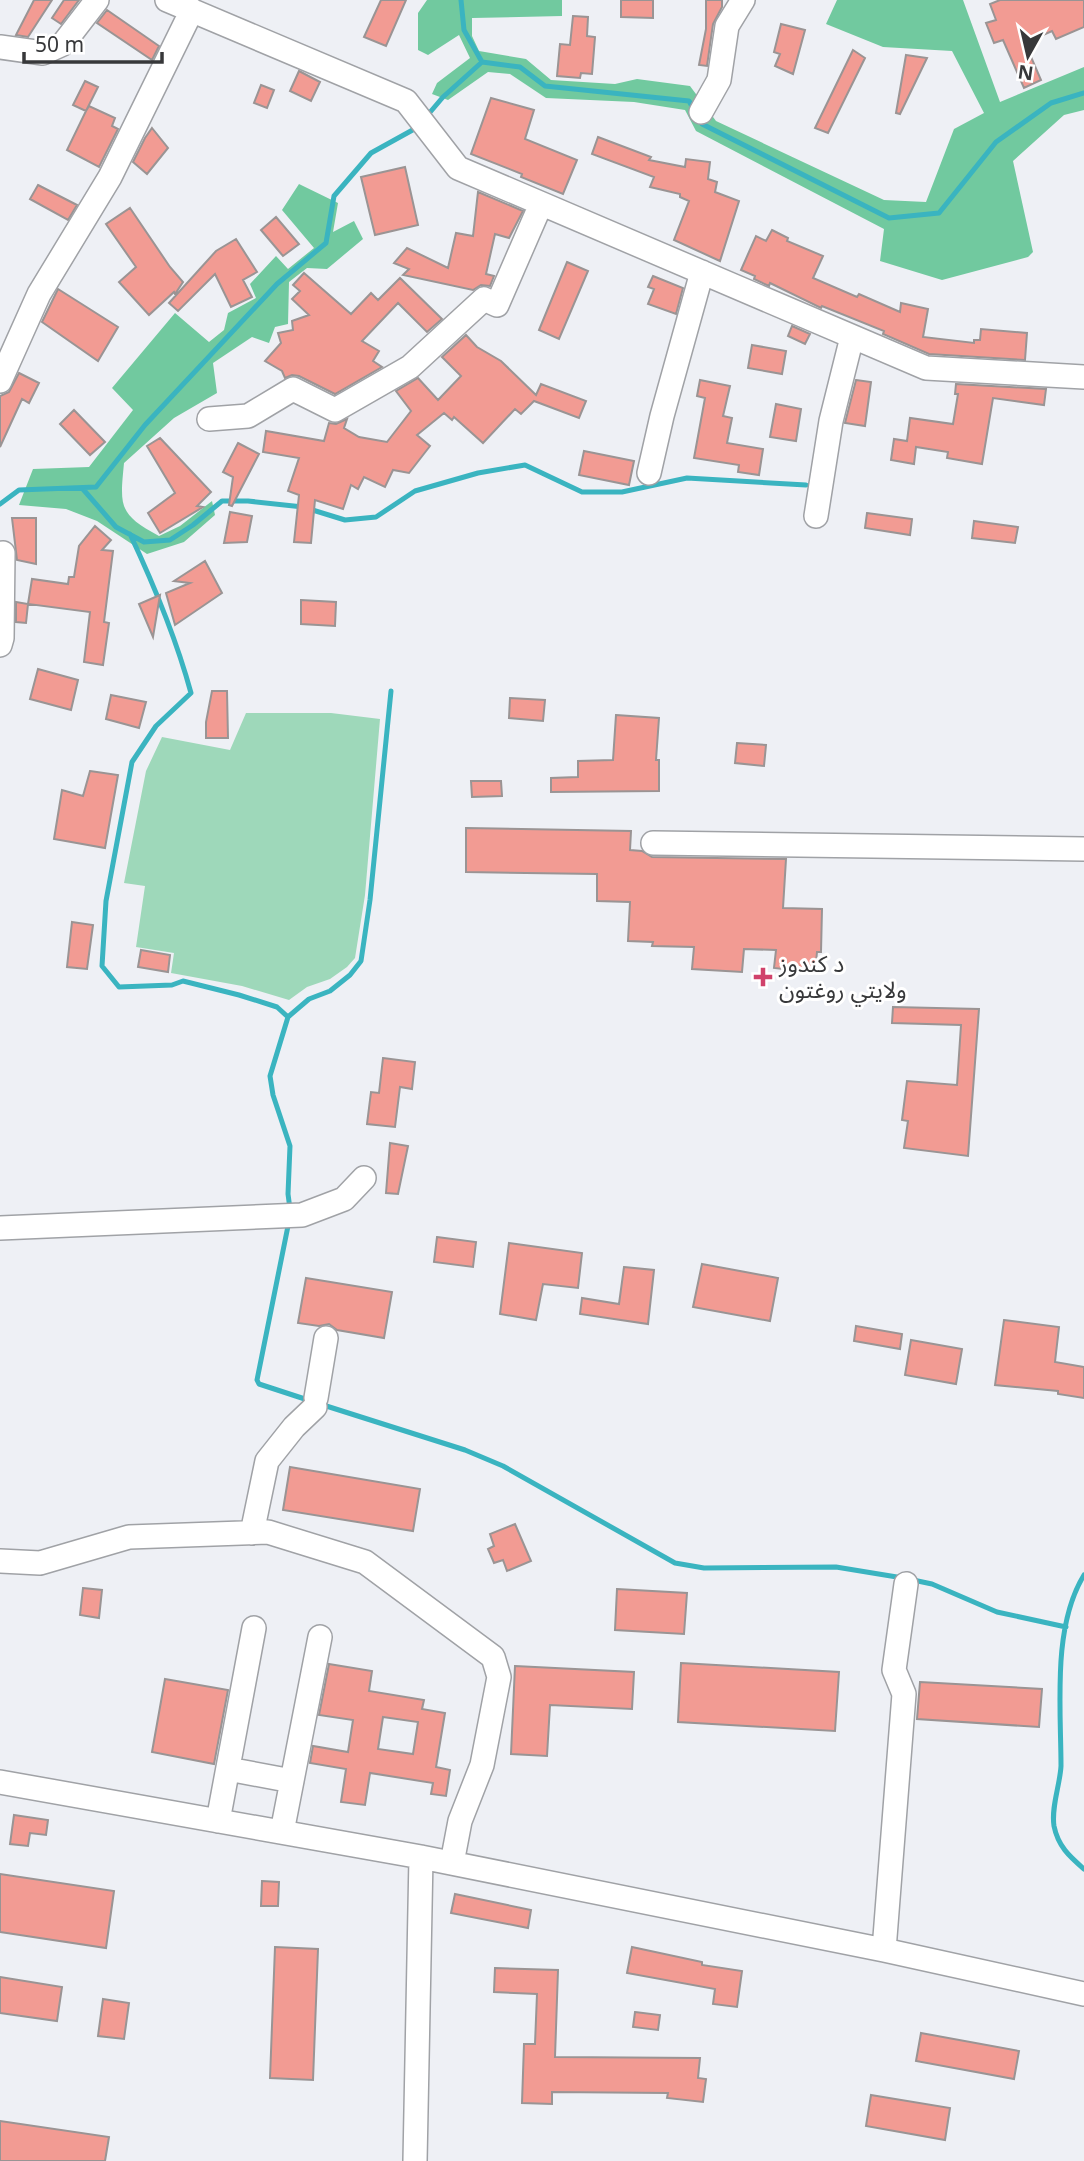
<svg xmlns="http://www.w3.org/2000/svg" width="1084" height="2161" viewBox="0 0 1084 2161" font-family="'Noto Sans','Noto Sans Arabic',sans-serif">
	<rect width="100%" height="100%" fill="#eef0f5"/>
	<path fill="#9ed8ba" d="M246,713H331L380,719L365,895L355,958L347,967L330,979L307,987L289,1000L242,986L171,973L174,953L136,947L145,886L124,883L146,771L162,737L230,750Z"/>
	<path fill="#71c99f" d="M427,0H562V16L472,18V36L479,51L526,59L551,80L615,84L637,79L690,86L716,121L884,200L926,202L954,129L984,113L952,51L883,47L826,24L837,0H963L1000,102L1084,67V110L1064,115L1013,161L1033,252L1028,257L942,280L880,261L884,229L696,131L685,110L634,102L546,98L510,74L488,72L448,100L432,94L437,83L470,58L459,35L428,55L418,50V13Z
		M299,184L338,203L333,232L354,221L363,239L327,269L307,268L289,282L288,324L275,327L269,343L252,337L213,363L217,393L174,418L124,463C120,506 118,514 159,536L180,526L212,501L215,515L184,542L147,554L97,521L66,509L19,505L33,469L89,467L133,410L112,388L175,313L209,342L224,330L228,313L256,298L250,284L276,256L288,269L314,248L282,210Z"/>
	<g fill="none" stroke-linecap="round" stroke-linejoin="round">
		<path stroke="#3ab4c0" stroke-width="5" d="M461,0L464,30L482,62L520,67L545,86L689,101L702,124L889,218L939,213L996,142L1051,103L1084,93
			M426,117L443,97L482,62
			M82,488L116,527L144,542L170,540L193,525L222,501H248L303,507L345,520L376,517L415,491L478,473L525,465L582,492H622L687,478L806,485
			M0,504L19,490L96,487L145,425L277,284L326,243L334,196L371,153L418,127
			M130,534C154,585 176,638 191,693L156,726L132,762L106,901L102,966L119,987L172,985L183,981L239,995L277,1007L288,1017L270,1076L273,1095L290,1146L288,1194L290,1209
			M288,1017L309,999L330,991L350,975L361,961L370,900L391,691
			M288,1226L257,1380L259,1384L311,1401
			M320,1404L465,1450L503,1466L675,1563L704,1568L836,1567L903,1578
			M1084,1575C1052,1627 1061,1708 1061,1766C1060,1785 1051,1807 1054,1826C1058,1846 1069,1856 1084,1869
			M913,1580L932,1584L997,1612L1066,1627"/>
	</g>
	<path fill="#f29b93" stroke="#9a9494" stroke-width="2" fill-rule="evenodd" d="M34,0H52L28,37L16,35Z
		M64,0H79L61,24L52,18Z
		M381,0H406L386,46L364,37Z
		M621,0H653V18L621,17Z
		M706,0H722V7L713,24L707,66L699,65L706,29Z
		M1000,0H1084V27L1056,39L1052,31L1025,43L1041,80L1024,88L1003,40L994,43L986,23L996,20L990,4Z
		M107,10L159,46L152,60L97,23Z
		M573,16L588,17L587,36L595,37L592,74L581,73L580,78L557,76L560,44L570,45Z
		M781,24L805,30L793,74L775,66L780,54L774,52Z
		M853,50L865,58L828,133L815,128Z
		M906,55L927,58L900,114L896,113Z
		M299,71L320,82L311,101L290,91Z
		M85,81L98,87L86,111L89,106L115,118L112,126L118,129L99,167L67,150L86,111L73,105Z
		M261,85L274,90L267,108L254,103Z
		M491,98L534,110L525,139L577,160L563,194L521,177L522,174L471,154Z
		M152,128L168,148L147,174L133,162L145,138Z
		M598,137L651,157L649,160L685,167L686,159L710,162L708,179L717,182L715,192L739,201L720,261L674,240L689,201L680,197V194L650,187L654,177L592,154Z
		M405,167L418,225L375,235L361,177Z
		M38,185L77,205L68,220L30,199Z
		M478,192L523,211L509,238L495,234L486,274L494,276L490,286L481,285L473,290L403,275L409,269L394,263L407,248L448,268L456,233L473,236Z
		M130,208L170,267L183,282L175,294L174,292L149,315L119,282L136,267L106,224Z
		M276,217L299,244L283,256L261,230Z
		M772,230L788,238L787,241L823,256L813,278L857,297L859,294L900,312L901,303L928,309L923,337L974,343V340H980L981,329L1027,333L1025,360L929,354L883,334L884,331L822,306L821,308L770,283L769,286L754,279L755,276L741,270L756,236L766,241Z
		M236,239L257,272L243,280L252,297L231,307L215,274L178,311L169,303L216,251Z
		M567,262L588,271L559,339L539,330Z
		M304,273L351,314L371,293L378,300L400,278L442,319L427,332L398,303L362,341L379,351L373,361L382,367L335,394L299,376L292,375L285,378L282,371L265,361L281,343L278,333L293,330L292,321L309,315L292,299L300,291L293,285Z
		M653,276L683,288L676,314L648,304L654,289L648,287Z
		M58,289L118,327L98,361L42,322Z
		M792,326L810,334L805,344L788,336Z
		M466,335L477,347L501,361L536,395L541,384L586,401L579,418L534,401L521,414L515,409L483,443L454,417L452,420L444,413L417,435L430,446L409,473L393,470L385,487L364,477L358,489L351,485L343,509L315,500L311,543L294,542L299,495L288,491L299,458L263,452L266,431L324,441L329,423L336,424L347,419L344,428L359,437L387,442L411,411L396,391L418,378L438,400L461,376L442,357Z
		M752,345L786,351L782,374L748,368Z
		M19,373L39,383L29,403L22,399L0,447V396L9,392Z
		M700,380L730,386L723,416L732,418L727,443L763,449L759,475L738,472L739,465L694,458L705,398L697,396Z
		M856,380L871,382L865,426L845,423Z
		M956,384L1046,389L1044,405L993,398L982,464L947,458L948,452L916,447L914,464L891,460L894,439L907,441L910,418L953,424L958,394H955Z
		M776,404L801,409L796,441L770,437Z
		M74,410L105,442L90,455L60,424Z
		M160,438L211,492L197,506L203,507L160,533L148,513L175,493L147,446Z
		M238,443L259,454L232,506L229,505L233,477L223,472Z
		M584,451L634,461L629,485L579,475Z
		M230,512L252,516L247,542L224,543Z
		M867,513L912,519L910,535L865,528Z
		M12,518H36V564L17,560Z
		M974,521L1018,527L1015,543L972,538Z
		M95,526L111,540L102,550L113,551L104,622L109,623L103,665L84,662L90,612L28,604L32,579L68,584L69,577H74L79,546Z
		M205,561L222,593L175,625L166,593L190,583L174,581Z
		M160,595L153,637L139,604Z
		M301,600L336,602L335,626L301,624Z
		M16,602L28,604L26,623L16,622Z
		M38,669L78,680L71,710L30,699Z
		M212,691H227L228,738H206V722Z
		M111,695L146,702L139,728L106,719Z
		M510,698L545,700L543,721L509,718Z
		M616,715L659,718L656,760H659V791L551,792V778L578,777V761L613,760Z
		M737,743L766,745L764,766L735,763Z
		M90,771L118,775L105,848L54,839L62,790L83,796Z
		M471,781H501L502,796L472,797Z
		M466,828L631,831L630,850L642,851L652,857L786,859L783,908L822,909L821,952H817L815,973L774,968L776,950L744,949L742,972L692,969L694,947L652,946L653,942L628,941L630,902L597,901V874L466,872Z
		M72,922L93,925L87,969L67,967Z
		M141,950L170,955L168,972L138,967Z
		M893,1007L979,1009L968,1156L904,1148L908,1121L902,1120L907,1081L957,1085L961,1025L892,1023Z
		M383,1058L415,1062L412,1089L400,1087L395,1127L367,1124L371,1092L379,1093Z
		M390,1143L408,1146L398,1194L386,1193Z
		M437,1237L476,1242L473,1267L434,1262Z
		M509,1243L582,1253L578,1288L543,1284L536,1320L500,1314Z
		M702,1264L778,1278L770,1321L693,1307Z
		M624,1267L654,1270L648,1324L580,1314L582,1298L619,1304Z
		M306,1278L392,1292L384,1338L337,1330L329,1324L319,1326L298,1323Z
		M1004,1320L1059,1327L1055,1362L1084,1367V1398L1058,1394V1391L995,1385Z
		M856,1326L902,1334L900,1349L854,1341Z
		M911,1340L962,1349L956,1384L905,1375Z
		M290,1467L420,1489L413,1531L283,1510Z
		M515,1524L531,1561L507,1571L503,1560L494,1563L488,1549L494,1546L490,1534Z
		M83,1588L102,1590L99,1618L80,1615Z
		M617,1589L687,1593L684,1634L615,1630Z
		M681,1663L839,1672L835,1731L678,1722Z
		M329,1664L372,1671L369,1691L424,1700L422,1709L445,1713L436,1767L450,1770L446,1796L431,1794L433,1783L370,1773L365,1805L341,1802L346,1769L310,1763L313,1746L348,1752L353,1720L319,1715ZM383,1717L418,1722L413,1754L378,1749Z
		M515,1666L634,1672L632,1709L550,1705L547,1756L511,1754Z
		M165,1679L228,1690L214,1764L152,1752Z
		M920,1682L1042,1689L1039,1727L917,1719Z
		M14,1815L48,1820L46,1835L30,1833L28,1846L10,1844Z
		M0,1874L114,1891L106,1948L0,1932Z
		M262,1881L279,1882L278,1906H261Z
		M455,1894L531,1910L528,1928L451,1913Z
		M275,1947L318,1949L313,2080L270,2078Z
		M632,1947L702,1962V1965L742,1971L737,2007L713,2004L715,1989L627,1973Z
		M495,1968L558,1970L555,2057L700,2058L698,2078L706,2079L703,2102L667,2098L668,2093L552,2092V2104L522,2103L524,2044H535L537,1994L494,1992Z
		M0,1977L62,1987L57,2021L0,2013Z
		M103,1999L129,2003L124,2039L98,2036Z
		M635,2012L660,2015L658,2030L633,2027Z
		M921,2033L1019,2051L1014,2079L916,2061Z
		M871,2095L950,2108L945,2140L866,2126Z
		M0,2121L109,2137L105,2161H0Z"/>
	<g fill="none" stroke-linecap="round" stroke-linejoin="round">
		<defs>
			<path id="minor" d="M167,0L406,101L458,168L926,368L1084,377
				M0,47L43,53L63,44L97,0
				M701,112L719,80L727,26L743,0
				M0,381L39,294L110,177L192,10
				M209,419L248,416L293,389L335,410L410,367L484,299L497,305L541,204
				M649,473L662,416L702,272
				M816,516L831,421L852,337
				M0,645L2,638L3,553
				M653,843L1084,849
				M0,1228L302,1215L344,1199L364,1178
				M316,1398L326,1338
				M252,1533L267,1461L294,1427L315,1407
				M0,1561L40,1563L129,1537L268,1532L365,1562L493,1657L499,1677L482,1765L460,1821L452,1863
				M228,1769L292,1781
				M0,1782L421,1857L884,1950L1084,1994
				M218,1821L254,1628
				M282,1832L320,1637
				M884,1950L904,1694L894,1670L906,1584
				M415,2161L421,1857"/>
		</defs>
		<use href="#minor" stroke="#a0a2a6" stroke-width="26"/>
		<use href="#minor" stroke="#fff" stroke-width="23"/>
	</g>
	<path fill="#d0426b" stroke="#fff" stroke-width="2.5" d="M759.5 966.5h7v7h7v7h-7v7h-7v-7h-7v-7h7z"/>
	<g text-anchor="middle" stroke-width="6" stroke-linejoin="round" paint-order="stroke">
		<g font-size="23" fill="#37383a" stroke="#fff" text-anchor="start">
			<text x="779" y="972">د کندوز<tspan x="779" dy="26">ولایتي روغتون</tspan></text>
		</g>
	</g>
	<g transform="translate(1028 56) rotate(188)" stroke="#ffffff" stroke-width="5" paint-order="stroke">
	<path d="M0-5L12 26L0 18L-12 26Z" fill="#37383a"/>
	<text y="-10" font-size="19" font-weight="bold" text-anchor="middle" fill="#37383a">N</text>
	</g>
	<path d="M24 52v10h138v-10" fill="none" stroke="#37383a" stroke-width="3.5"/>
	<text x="35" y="52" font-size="21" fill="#37383a" stroke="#ffffff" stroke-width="5" paint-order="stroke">50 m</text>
</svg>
